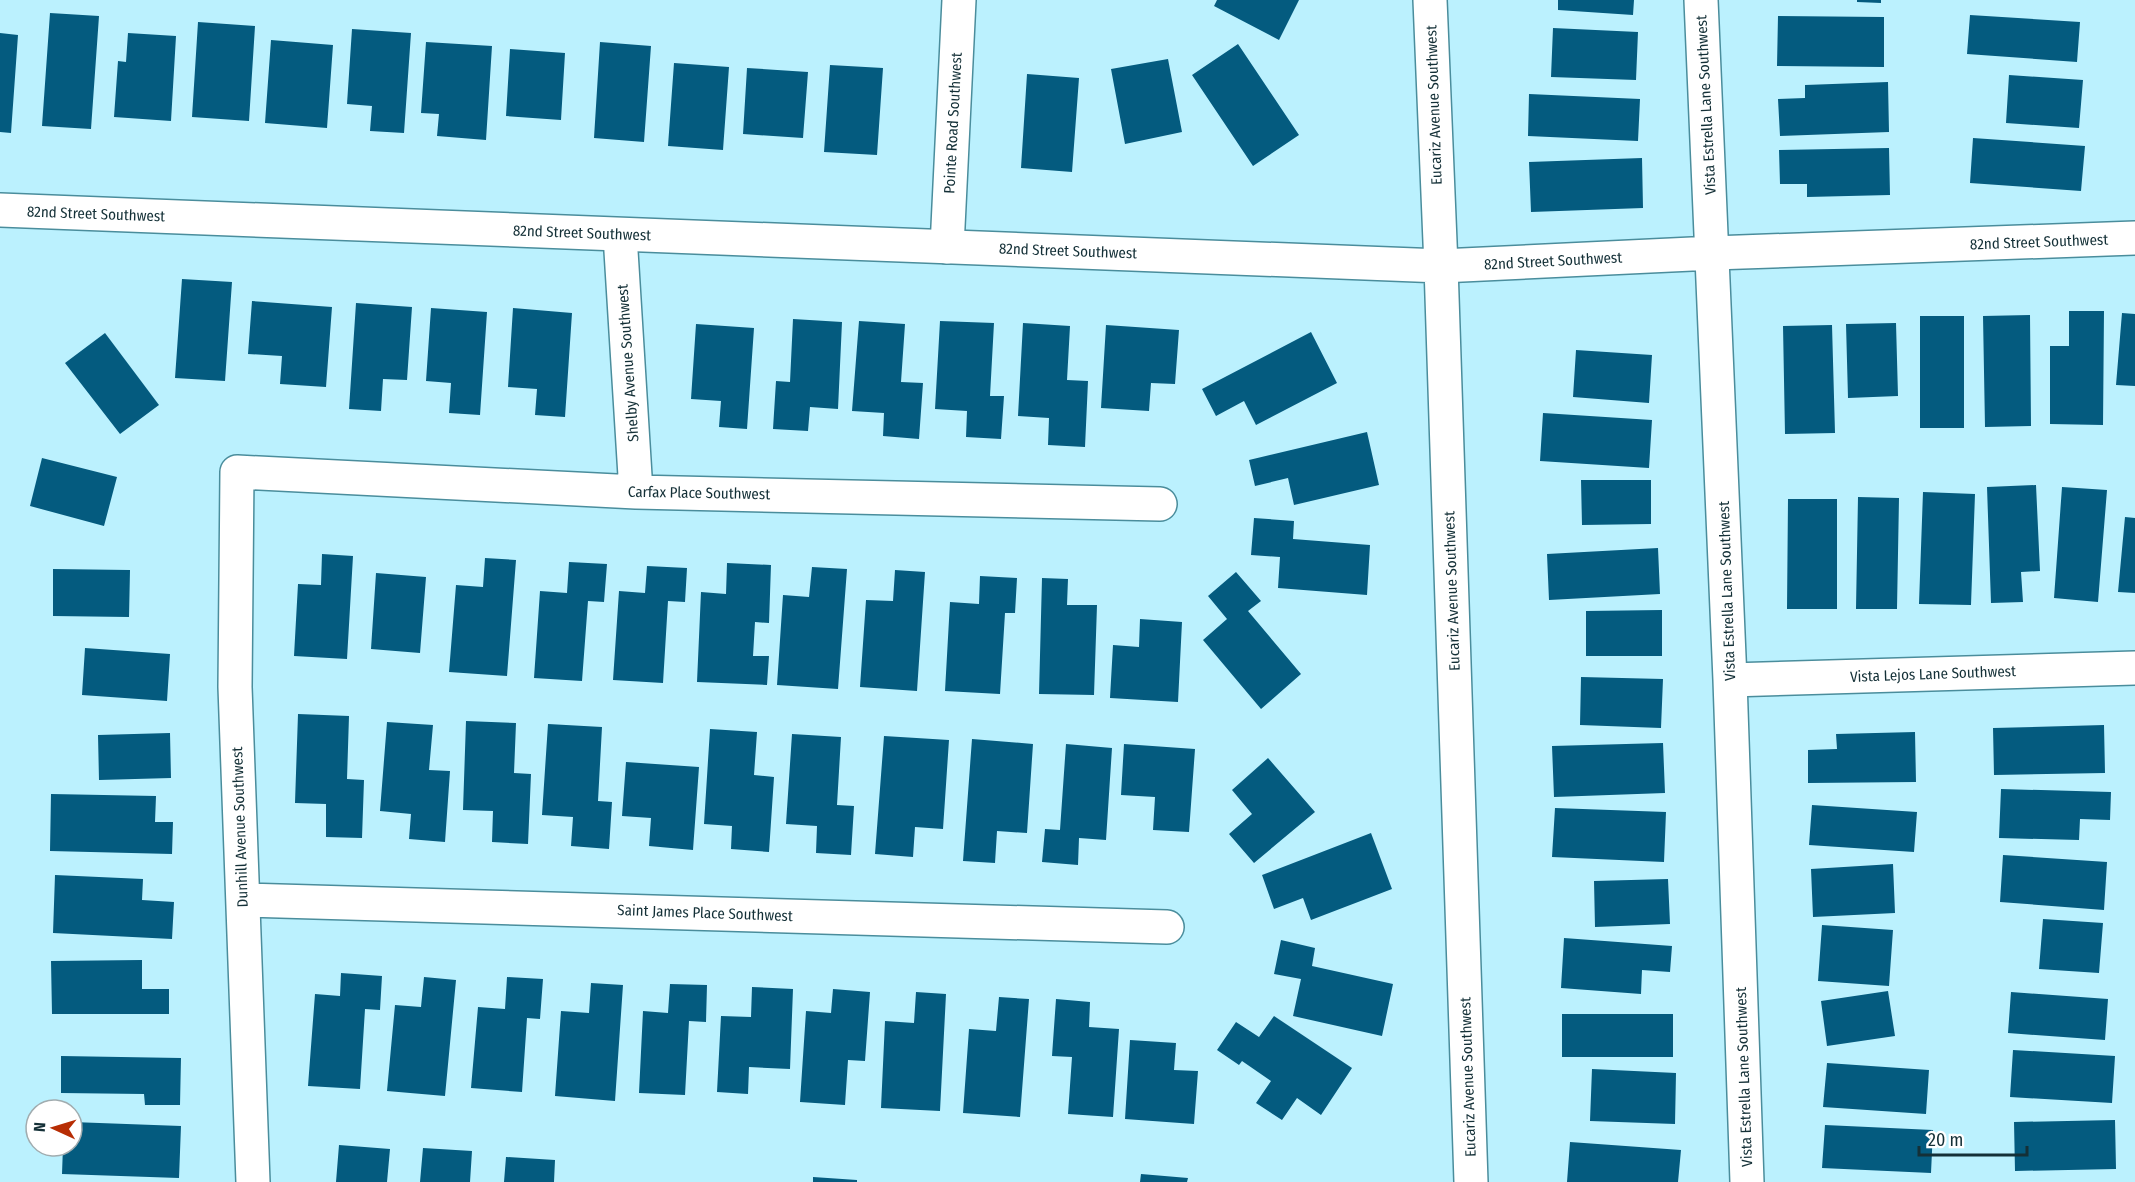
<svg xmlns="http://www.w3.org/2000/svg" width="2135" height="1182" viewBox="0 0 2135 1182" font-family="'Fira Sans Condensed',sans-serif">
	<rect width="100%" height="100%" fill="#bbf1fe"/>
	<path fill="#045b7f" d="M1217,0H1299L1279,40L1214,6Z
		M1558,0H1634L1633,15L1558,10Z
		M1857,0H1881V3L1857,2Z
		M50,13L99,16L91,129L42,126Z
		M1970,15L2080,22L2077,62L1967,54Z
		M1778,16L1884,17V67L1777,66Z
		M198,22L255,26L249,121L192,117Z
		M1553,28L1638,32L1636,80L1551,77Z
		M352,29L411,33L404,133L370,131L372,106L347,104Z
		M0,33L18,35L11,133L0,132Z
		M128,33L176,36L171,121L114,117L118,61L126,62Z
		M271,40L333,45L327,128L265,123Z
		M426,42L492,46L486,140L437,136L439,114L421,113Z
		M600,42L651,46L644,142L594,138Z
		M1238,44L1299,135L1253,166L1192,75Z
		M510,49L565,53L561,120L506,116Z
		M1168,59L1182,132L1125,144L1111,69Z
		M674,63L729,67L723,150L668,146Z
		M830,65L883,68L877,155L824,152Z
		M747,68L808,72L803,138L743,134Z
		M1027,74L1079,78L1072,172L1021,168Z
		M2009,75L2083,80L2079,128L2006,123Z
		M1888,82L1889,132L1780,136L1778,99L1805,98V85Z
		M1529,94L1640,99L1638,141L1528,136Z
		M1973,138L2085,146L2081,191L1970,183Z
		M1889,148L1890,195L1807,197V184H1780L1779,150Z
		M1642,158L1643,208L1531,212L1529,162Z
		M182,279L232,282L225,381L175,378Z
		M252,301L332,307L326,387L280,384L282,356L248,354Z
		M356,303L412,307L407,380L383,379L381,411L349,409Z
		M431,308L487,312L480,415L449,413L451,383L426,381Z
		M513,308L572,313L565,417L535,415L537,389L508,387Z
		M2069,311H2104L2103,425L2050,424V346H2069Z
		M2122,313L2135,314V386L2116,385Z
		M2030,315L2031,426L1985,427L1983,316Z
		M1920,316H1964V428H1920Z
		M793,319L842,322L838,409L810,407L808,431L773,429L776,381L790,382Z
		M859,321L905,324L901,382L923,383L919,439L883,436L884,413L852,411Z
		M940,321L994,323L990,396H1004L1001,439L966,437L967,411L935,409Z
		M1023,323L1070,326L1067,380L1088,381L1085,447L1048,445L1049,418L1018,416Z
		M1896,323L1898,396L1848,398L1846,324Z
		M696,324L754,328L747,429L719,427L721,401L691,399Z
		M1106,325L1179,330L1175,384L1151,383L1149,411L1101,408Z
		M1832,325L1835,433L1785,434L1783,326Z
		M1311,332L1337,383L1256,425L1244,401L1216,416L1202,389Z
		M105,333L159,405L120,434L65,363Z
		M1576,350L1652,355L1649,403L1573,397Z
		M1543,413L1652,420L1649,468L1540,461Z
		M1367,432L1379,485L1294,505L1288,478L1255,486L1249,460Z
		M42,458L117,477L104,526L30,506Z
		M1581,480H1651V524L1582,525Z
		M2036,485L2040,571L2021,572L2023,602L1991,603L1987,487Z
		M2062,487L2107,490L2098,602L2054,598Z
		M1923,492L1975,494L1971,605L1919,604Z
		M1858,497L1899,498L1897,609H1856Z
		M1788,499H1837V609H1787Z
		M2125,517L2135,518V593L2118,592Z
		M1254,518L1294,521L1293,539L1370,545L1367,595L1278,588L1280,557L1251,555Z
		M1658,548L1660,594L1549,600L1547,554Z
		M322,554L353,556L347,659L294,656L298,584L321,585Z
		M485,558L516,560L507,676L449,672L456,585L483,587Z
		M569,562L607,564L604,602L588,601L582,681L534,678L540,591L567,593Z
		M727,563L771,565L769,623L755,622L753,656H769L767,685L697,682L701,592L726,594Z
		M647,566L687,568L685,602L668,601L663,683L613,680L619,591L645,593Z
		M812,567L847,569L838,689L777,685L783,595L809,597Z
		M53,569L130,570L129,617L53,616Z
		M895,570L925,572L917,691L860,687L866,600L893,601Z
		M1236,572L1261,601L1248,611L1301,674L1261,709L1203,640L1227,619L1208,596Z
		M376,573L426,577L420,653L371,649Z
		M980,576L1017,578L1015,613H1005L1000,694L945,691L950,602L979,604Z
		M1042,578L1068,579L1067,605H1097L1094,695L1039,694Z
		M1662,610V656H1586V611Z
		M1140,619L1182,622L1178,702L1110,698L1113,645L1139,647Z
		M85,648L170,654L167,701L82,695Z
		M1581,677L1663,679L1661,728L1580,725Z
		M298,714L349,716L347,779L364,780L362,838L326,837V804L295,803Z
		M466,721L516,723L514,773L531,774L528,844L492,842L493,811L463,810Z
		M387,722L433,725L429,770L450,771L445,842L409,839L411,814L380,811Z
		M548,724L602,727L598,801L612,802L609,849L571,846L573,817L542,815Z
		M2104,725L2105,773L1994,775L1993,728Z
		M710,729L757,732L754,775L774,777L769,852L731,849L732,826L704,824Z
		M1915,732L1916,782L1808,783V750L1837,749L1836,734Z
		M170,733L171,778L99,780L98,735Z
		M792,734L841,737L837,805L854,806L851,855L816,853L817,826L786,824Z
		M884,736L949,740L943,829L915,827L913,857L875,854Z
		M972,739L1033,744L1027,833L997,831L995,863L963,861Z
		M1663,743L1665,793L1554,797L1552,746Z
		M1066,744L1112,748L1106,840L1079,838L1078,865L1042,862L1045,829L1060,830Z
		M1124,744L1195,749L1189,832L1153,830L1155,797L1121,795Z
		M1268,758L1315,812L1254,863L1229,834L1252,814L1232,790Z
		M626,762L699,767L693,850L649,846L651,818L622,816Z
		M2001,789L2111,792L2110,820L2080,819L2079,840L1999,838Z
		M51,794L156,796L155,822H173L172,854L50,851Z
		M1812,805L1917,812L1914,852L1809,845Z
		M1555,808L1666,812L1664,862L1552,857Z
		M1371,833L1392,889L1311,920L1303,898L1274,909L1262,875Z
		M2003,855L2107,862L2104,910L2000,902Z
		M1893,864L1895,913L1813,917L1811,869Z
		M55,875L143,879L142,900L174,902L172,939L53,933Z
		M1668,879L1670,924L1595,927L1594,881Z
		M2043,919L2103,923L2099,973L2039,969Z
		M1822,925L1893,930L1889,986L1818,981Z
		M1564,938L1672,946L1670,972L1642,970L1641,994L1561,988Z
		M1281,940L1315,948L1312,966L1393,984L1382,1036L1293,1016L1301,979L1274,974Z
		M142,960V989H169V1014H52L51,961Z
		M341,973L382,976L380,1010L365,1009L360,1089L308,1086L315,994L340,996Z
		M424,977L456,980L445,1096L387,1091L395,1005L421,1007Z
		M507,977L543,979L540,1019L527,1018L522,1092L471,1088L478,1007L505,1009Z
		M591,983L623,985L615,1101L555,1096L561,1011L589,1013Z
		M670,984L707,985L706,1022L689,1021L685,1095L639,1093L643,1011L668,1013Z
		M752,987L793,989L790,1069L749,1067L748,1094L717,1092L721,1016L751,1017Z
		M833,989L870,992L865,1061L848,1060L845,1105L800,1102L806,1011L831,1013Z
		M1888,991L1895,1036L1827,1046L1821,1001Z
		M916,992L946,994L940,1111L881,1108L885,1021L914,1023Z
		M2011,992L2108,999L2105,1040L2008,1033Z
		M999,997L1029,999L1020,1117L963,1113L969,1029L996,1031Z
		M1056,999L1090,1002L1089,1027L1119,1029L1113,1117L1068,1114L1072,1057L1052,1056Z
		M1562,1014H1673V1057H1562Z
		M1274,1016L1352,1068L1321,1115L1297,1098L1282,1120L1256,1103L1271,1081L1242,1061L1239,1065L1217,1050L1236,1022L1259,1037Z
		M1130,1040L1176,1043L1174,1070L1198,1071L1194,1124L1125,1119Z
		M2013,1050L2115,1056L2112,1103L2010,1097Z
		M61,1056L181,1058L180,1105H145L144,1094L61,1093Z
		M1827,1063L1929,1070L1926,1114L1823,1107Z
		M1592,1069L1676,1073L1675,1124L1590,1121Z
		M2115,1120L2116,1169L2015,1171L2014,1122Z
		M72,1122L181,1126L179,1178L62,1174L63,1146H72Z
		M1825,1125L1933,1130L1931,1173L1822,1168Z
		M1570,1142L1681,1150L1678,1182H1567Z
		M339,1145L390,1149L387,1182H336Z
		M423,1148L472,1151L470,1182H420Z
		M506,1157L555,1160L554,1182H504Z
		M1141,1174L1188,1178L1187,1182H1140Z
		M813,1177L857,1180V1182H813Z"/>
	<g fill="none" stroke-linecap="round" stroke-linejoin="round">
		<defs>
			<path id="minor" d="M1701,0L1730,680L1747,1182
				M620,235L636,492
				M947,247L959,0
				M1441,266L1713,253L2135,238
				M1730,680L2135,668
				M243,900L1167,927
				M253,1182L235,687L237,472L636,492L1160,504"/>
			<path id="tertiary" d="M1430,0L1441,266L1471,1182
				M0,210L1441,266"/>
		</defs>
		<use href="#minor" stroke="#4a8d9c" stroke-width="36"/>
		<use href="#tertiary" stroke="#4a8d9c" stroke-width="36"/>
		<use href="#minor" stroke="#fff" stroke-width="33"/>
		<use href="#tertiary" stroke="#fff" stroke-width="33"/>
	</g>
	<g text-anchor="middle" stroke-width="6" stroke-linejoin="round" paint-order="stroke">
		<g font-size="15" fill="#143037" stroke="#fff">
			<text transform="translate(1434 105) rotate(-92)" y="5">Eucariz Avenue Southwest</text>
			<text transform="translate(1706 105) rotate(-93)" y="5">Vista Estrella Lane Southwest</text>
			<text transform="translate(953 123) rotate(-87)" y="5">Pointe Road Southwest</text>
			<text transform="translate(96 214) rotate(2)" y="5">82nd Street Southwest</text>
			<text transform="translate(582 233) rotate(2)" y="5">82nd Street Southwest</text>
			<text transform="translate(2039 242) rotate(-2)" y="5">82nd Street Southwest</text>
			<text transform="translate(1068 251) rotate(2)" y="5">82nd Street Southwest</text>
			<text transform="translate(1553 261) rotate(-3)" y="5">82nd Street Southwest</text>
			<text transform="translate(628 363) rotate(-94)" y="5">Shelby Avenue Southwest</text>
			<text transform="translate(699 493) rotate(1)" y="5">Carfax Place Southwest</text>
			<text transform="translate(1452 591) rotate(-92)" y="5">Eucariz Avenue Southwest</text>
			<text transform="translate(1727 591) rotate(-92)" y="5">Vista Estrella Lane Southwest</text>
			<text transform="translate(1933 674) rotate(-2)" y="5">Vista Lejos Lane Southwest</text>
			<text transform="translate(240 827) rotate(-92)" y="5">Dunhill Avenue Southwest</text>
			<text transform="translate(705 913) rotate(2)" y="5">Saint James Place Southwest</text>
			<text transform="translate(1468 1077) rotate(-92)" y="5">Eucariz Avenue Southwest</text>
			<text transform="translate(1744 1077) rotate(-92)" y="5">Vista Estrella Lane Southwest</text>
		</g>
	</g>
	<g transform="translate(54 1128) rotate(274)"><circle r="28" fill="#ffffff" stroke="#a1acaf" stroke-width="1.5"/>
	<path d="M0-4.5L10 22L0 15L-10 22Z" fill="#b72d04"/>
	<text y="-9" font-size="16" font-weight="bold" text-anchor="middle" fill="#143037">N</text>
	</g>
	<path d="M1919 1146v9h108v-9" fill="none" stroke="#143037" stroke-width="3"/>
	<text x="1928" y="1146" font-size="18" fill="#143037" stroke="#ffffff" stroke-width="4.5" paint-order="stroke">20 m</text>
</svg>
